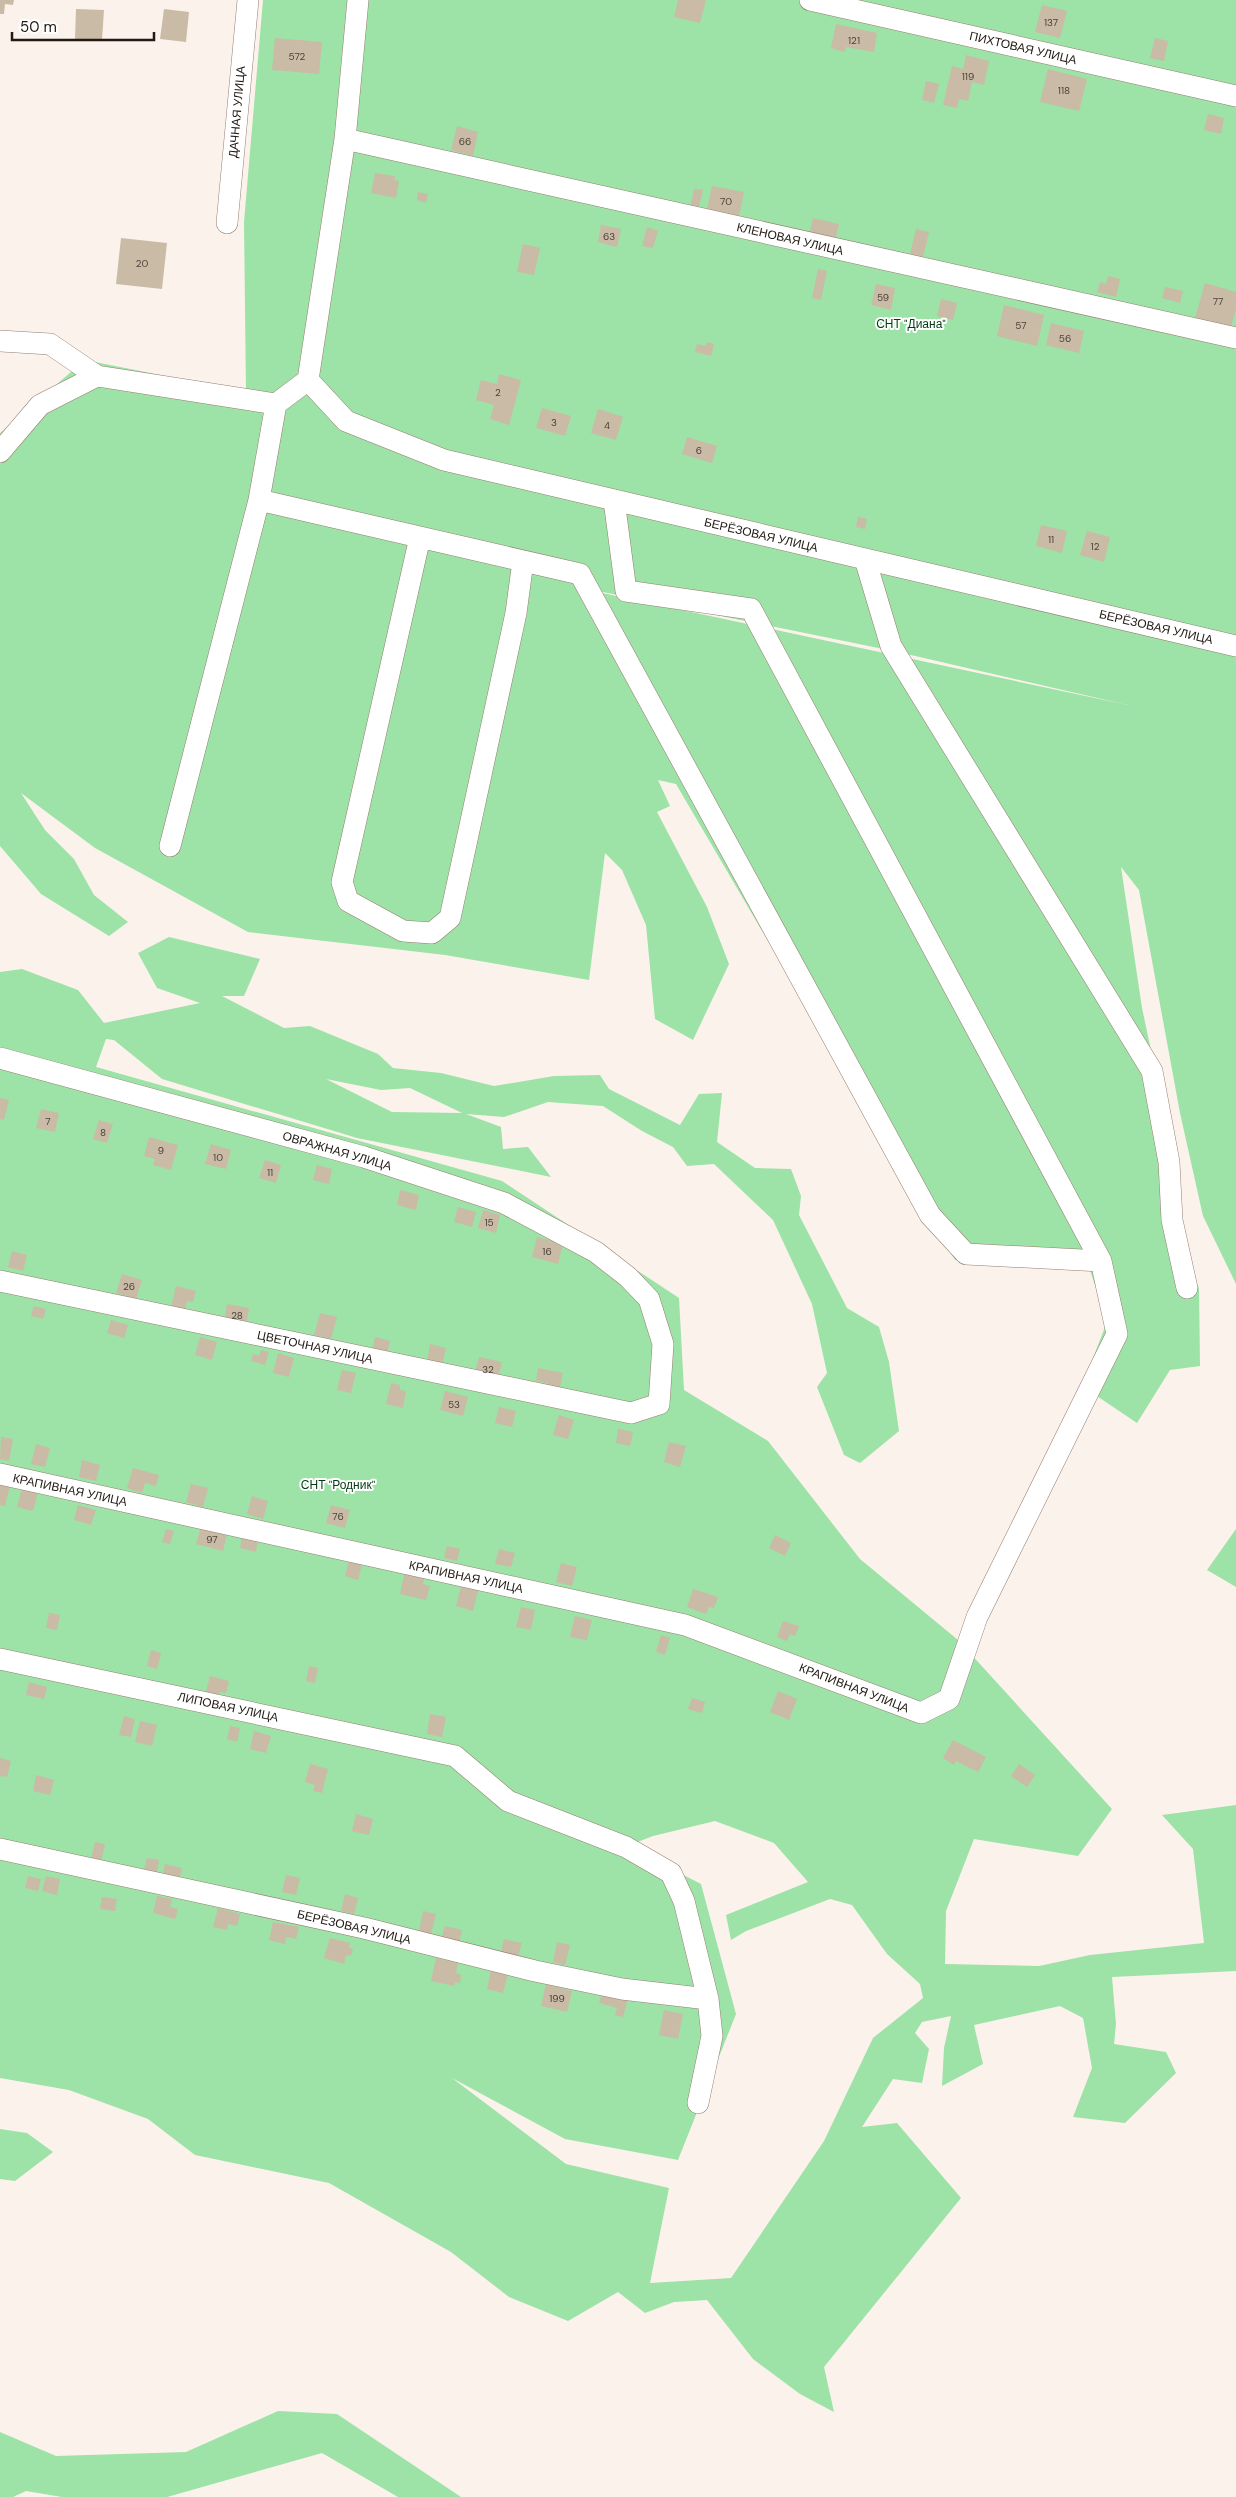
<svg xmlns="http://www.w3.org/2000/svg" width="1236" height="2497" viewBox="0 0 1236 2497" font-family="'DM Sans',sans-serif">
	<rect width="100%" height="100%" fill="#fcf2ec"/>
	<path fill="#9de2a6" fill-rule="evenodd" d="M263,0H1236V1284L1203,1216L1180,1113L1139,890L1121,867L1142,1008L1161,1097L1176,1241L1199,1288L1200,1366L1170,1370L1137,1423L1082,1386L1107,1322L1090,1270L955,1260L676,784L658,780L670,806L657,812L707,907L729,964L693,1040L655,1019L646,925L622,870L605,853L589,980L445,955L248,932L95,848L21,793L45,830L74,859L94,895L128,922L109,936L41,894L0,846V433L85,360L246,392L244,222ZM593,590L898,652L1128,705L593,591Z
		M169,937L260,959L244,996H222L284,1028L310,1026L378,1054L393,1068L441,1073L494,1086L554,1076L600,1075L609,1089L680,1125L699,1094L722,1093L717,1142L755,1168L791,1169L801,1196L799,1215L847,1308L879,1327L889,1362L899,1431L860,1463L844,1455L817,1387L827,1373L812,1304L773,1220L714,1164L687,1166L673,1147L642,1131L603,1106L548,1102L504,1117L466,1114L501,1127L503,1149L528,1147L551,1177L357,1138L162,1079L114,1040L106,1039L96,1067L502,1181L679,1298L684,1390L768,1441L860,1559L958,1640L1112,1809L1078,1856L974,1839L946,1911L945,1964L1039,1966L1090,1955L1204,1943L1193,1849L1162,1815L1236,1805V1971L1112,1977L1116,2024L1114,2044L1166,2052L1176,2073L1125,2123L1073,2117L1092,2068L1083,2018L1060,2006L974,2025L983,2064L942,2086L944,2048L951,2016L922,2022L915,2033L929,2049L922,2083L893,2079L862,2127L897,2123L961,2198L824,2367L834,2412L800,2394L753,2359L707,2300L674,2302L645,2313L618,2292L568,2321L509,2297L451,2252L329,2183L195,2155L148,2119L69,2090L0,2078V972L22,969L78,990L104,1023L200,1003L157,988L138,953ZM326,1079L381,1090L410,1088L462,1113L392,1112ZM715,1821L774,1843L808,1882L726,1915L731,1940L746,1931L830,1899L852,1905L887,1954L920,1984L923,1998L873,2038L824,2141L731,2278L650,2283L669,2188L566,2164L452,2078L565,2139L678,2160L736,2014L701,1884L627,1846L653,1836Z
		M1236,1529V1587L1207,1570Z
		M0,2129L27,2133L53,2152L15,2181L0,2179Z
		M278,2411L337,2414L461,2497H398L322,2453L167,2497H62L26,2491L13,2497H0V2432L56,2456L186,2452Z"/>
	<path fill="#cabba6" d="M0,0H14L13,5L5,4L4,14H0Z
		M678,0H706L700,23L674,17Z
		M1042,5L1067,11L1060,38L1035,32Z
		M76,9L104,10L102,40L75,39Z
		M164,9L189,12L186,42L160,39Z
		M836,24L877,33L874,52L846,47L845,52L831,48Z
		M275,38L322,42L319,74L272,70Z
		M1155,38L1168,41L1164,61L1150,58Z
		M966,55L989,61L984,85L972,82L968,101L959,99L957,108L943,105L952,66L963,69Z
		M1048,69L1087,79L1079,111L1040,102Z
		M926,81L939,84L934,103L922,100Z
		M1208,114L1224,118L1221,134L1204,130Z
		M457,126L478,132L473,156L451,150Z
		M375,173L395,176L394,180L399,181L396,198L371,193Z
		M712,186L744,192L739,216L707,210Z
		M694,189L703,190L698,210L690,208Z
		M418,192L428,194L426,203L417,200Z
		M813,218L839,224L834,245L808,239Z
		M601,225L621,229L617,247L598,242Z
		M647,227L658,231L653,248L642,246Z
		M916,229L929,232L923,257L910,254Z
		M121,238L167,243L162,289L116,284Z
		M523,244L540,248L534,275L517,272Z
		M818,269L827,271L821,300L812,298Z
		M1108,276L1120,279L1116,297L1097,292L1100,282L1106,284Z
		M1205,283L1236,292V309L1229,333L1195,318Z
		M876,284L895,288L891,310L871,305Z
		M1165,287L1183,291L1180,303L1162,298Z
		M941,299L957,303L953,320L937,316Z
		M1004,305L1044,315L1037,346L997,336Z
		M1051,323L1084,331L1079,353L1046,345Z
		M707,342L714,344L711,356L695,352L697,344L706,346Z
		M499,374L521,380L509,425L490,419L494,405L476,400L481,380L497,384Z
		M542,408L571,416L565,436L536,428Z
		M598,409L623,417L616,440L591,433Z
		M687,437L717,446L712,463L682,454Z
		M858,517L867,519L865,529L856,527Z
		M1041,525L1067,531L1062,553L1036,546Z
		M1087,531L1110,537L1104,562L1080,555Z
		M0,1098L9,1100L4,1120L0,1119Z
		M41,1109L59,1113L55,1132L36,1128Z
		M99,1120L113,1124L107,1143L93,1139Z
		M149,1137L178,1145L171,1170L153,1165L155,1159L144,1156Z
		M211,1144L231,1150L226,1169L205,1164Z
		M265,1160L281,1165L276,1183L259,1178Z
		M317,1165L332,1169L329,1184L313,1180Z
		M400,1190L419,1195L416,1210L397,1205Z
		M458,1207L476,1212L472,1227L454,1222Z
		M483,1210L500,1215L496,1233L478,1228Z
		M537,1237L563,1244L558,1264L532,1257Z
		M12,1251L27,1255L23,1271L8,1267Z
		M122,1274L142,1280L136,1299L116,1293Z
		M176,1286L196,1291L193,1302L187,1301L185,1311L171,1307Z
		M227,1304L249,1308L246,1325L224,1322Z
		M34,1306L46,1309L43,1319L31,1316Z
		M320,1313L337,1317L331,1339L314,1335Z
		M111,1320L128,1325L124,1338L107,1333Z
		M200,1337L217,1342L212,1360L195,1355Z
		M375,1337L390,1341L387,1355L372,1351Z
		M430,1344L446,1348L442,1365L427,1362Z
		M261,1350L269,1352L265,1365L251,1361L253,1354L259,1356Z
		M278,1353L294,1358L289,1377L273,1373Z
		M479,1357L502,1362L497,1381L474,1376Z
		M538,1368L563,1373L559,1391L546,1389L547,1383L536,1381Z
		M342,1370L356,1373L351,1393L337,1390Z
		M391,1383L400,1385V1390L406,1391L403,1408L386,1404Z
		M445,1391L468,1397L463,1416L440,1410Z
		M499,1407L516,1411L512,1427L495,1423Z
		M559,1415L574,1420L568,1439L553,1435Z
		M618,1429L633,1432L630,1446L616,1443Z
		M1,1437L13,1439L9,1461L0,1459Z
		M669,1442L686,1446L680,1467L664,1462Z
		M36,1444L50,1448L45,1467L31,1464Z
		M82,1460L100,1465L96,1481L79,1477Z
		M133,1468L159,1475L156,1486L145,1483L142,1493L127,1488Z
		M0,1484L10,1486L5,1506L0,1505Z
		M191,1484L208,1488L203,1507L186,1502Z
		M22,1488L38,1492L33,1511L17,1507Z
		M252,1496L268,1501L263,1519L247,1514Z
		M78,1505L96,1510L91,1525L74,1520Z
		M331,1505L350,1510L345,1528L326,1523Z
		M201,1527L227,1534L223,1551L196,1544Z
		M166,1529L174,1531L170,1544L162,1542Z
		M775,1535L791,1543L785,1556L769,1548Z
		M242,1536L258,1540L256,1552L240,1548Z
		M447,1546L460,1549L457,1561L444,1558Z
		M499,1549L515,1553L511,1567L495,1564Z
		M349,1560L362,1564L358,1580L345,1576Z
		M561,1563L577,1567L572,1586L556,1582Z
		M405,1571L425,1576L423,1584L430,1586L426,1600L400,1594Z
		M461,1586L478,1590L473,1611L456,1606Z
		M693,1589L718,1597L714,1608L709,1607L706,1614L687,1607Z
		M521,1607L535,1610L531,1630L516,1627Z
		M49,1613L60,1615L57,1630L46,1628Z
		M575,1616L592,1620L587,1640L570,1637Z
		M783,1621L799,1626L795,1636L790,1634L787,1641L777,1637Z
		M661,1635L670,1638L665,1655L656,1652Z
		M151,1650L161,1653L157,1669L147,1666Z
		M309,1666L318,1668L315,1683L306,1681Z
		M210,1676L229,1681L226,1693L219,1692L218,1698L205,1695Z
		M29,1682L47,1687L44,1699L26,1695Z
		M778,1691L797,1699L789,1720L770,1712Z
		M692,1698L705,1702L702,1713L688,1709Z
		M430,1714L446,1717L442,1737L427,1734Z
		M124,1716L135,1719L131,1737L119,1735Z
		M140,1721L157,1725L152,1746L135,1742Z
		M230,1726L240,1728L237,1742L227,1739Z
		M254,1731L271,1736L266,1753L250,1749Z
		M953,1740L986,1757L978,1772L956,1761L954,1765L943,1758Z
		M0,1758L11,1761L7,1777L0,1776Z
		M310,1764L328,1769L322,1793L313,1791L315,1785L305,1782Z
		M1019,1764L1035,1775L1027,1787L1011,1776Z
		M36,1775L54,1780L50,1795L33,1791Z
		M356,1814L373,1819L369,1835L352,1831Z
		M95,1842L105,1844L101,1862L91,1859Z
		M147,1858L159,1860L157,1872L144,1869Z
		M165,1864L182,1868L179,1881L162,1878Z
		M286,1875L300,1878L296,1895L282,1892Z
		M28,1876L41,1879L38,1891L25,1888Z
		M46,1876L60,1879L57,1895L42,1891Z
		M345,1894L358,1898L354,1914L341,1911Z
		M157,1896L172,1899L170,1907L178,1909L175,1919L153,1913Z
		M102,1897L117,1899L115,1911L100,1909Z
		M218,1908L240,1914L237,1926L228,1924L227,1930L213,1927Z
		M423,1911L436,1914L431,1934L419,1931Z
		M273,1922L299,1927L296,1939L286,1937L285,1944L269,1940Z
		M445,1926L462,1930L459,1943L441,1939Z
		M330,1938L350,1943L349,1948L353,1949L351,1956L346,1955L344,1964L324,1958Z
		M504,1939L522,1943L518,1956L501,1952Z
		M557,1942L570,1945L565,1965L553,1962Z
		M436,1958L458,1963L456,1973L461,1975L460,1983L455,1982L454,1986L431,1981Z
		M491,1970L508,1974L503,1993L487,1989Z
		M546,1984L572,1991L567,2012L541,2006Z
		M603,1991L628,1998L623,2017L615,2015L617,2008L599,2003Z
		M664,2010L683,2014L678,2039L659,2035Z"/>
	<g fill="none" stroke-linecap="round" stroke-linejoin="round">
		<defs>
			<path id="minor" d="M810,0L1236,96
				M345,139L1236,338
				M227,223L248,0
				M0,341L50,344L97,376
				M308,380L346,421L444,460L1236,646
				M0,452L40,405L97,376L276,404L308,380L345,139L358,0
				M614,500L626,591L751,609L1101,1261
				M420,537L342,882L348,901L403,931L432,933L450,918L516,613L523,561
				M865,559L891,646L1152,1071L1169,1162L1172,1220L1187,1288
				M170,846L259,500
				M0,1058L364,1157L504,1203L596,1252L628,1277L649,1299L663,1344L659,1404L631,1413L0,1281
				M0,1474L685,1625L921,1713L949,1699L977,1617L1117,1334L1101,1261L966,1254L930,1215L580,574L259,500L276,404
				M0,1659L455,1756L508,1801L626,1847L671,1873L684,1901L708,1999L712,2036L698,2103
				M0,1849L364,1928L535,1971L622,1989L708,1999"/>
		</defs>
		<use href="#minor" stroke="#957e71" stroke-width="22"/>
		<use href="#minor" stroke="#fff" stroke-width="21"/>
	</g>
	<g text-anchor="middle" stroke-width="4" stroke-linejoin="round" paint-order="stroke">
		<g font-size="10" fill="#4d4239">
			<text x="1051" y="26">137</text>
			<text x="854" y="44">121</text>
			<text x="297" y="60">572</text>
			<text x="968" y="80">119</text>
			<text x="1064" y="94">118</text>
			<text x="465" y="145">66</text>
			<text x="726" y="205">70</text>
			<text x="609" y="240">63</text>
			<text x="142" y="267">20</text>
			<text x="883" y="301">59</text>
			<text x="1218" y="305">77</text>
			<text x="1021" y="329">57</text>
			<text x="1065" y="342">56</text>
			<text x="498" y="396">2</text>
			<text x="554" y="426">3</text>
			<text x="607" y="429">4</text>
			<text x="699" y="454">6</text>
			<text x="1051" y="543">11</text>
			<text x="1095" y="550">12</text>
			<text x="48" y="1125">7</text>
			<text x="103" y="1136">8</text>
			<text x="161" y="1154">9</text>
			<text x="218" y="1161">10</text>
			<text x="270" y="1176">11</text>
			<text x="489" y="1226">15</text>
			<text x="547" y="1255">16</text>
			<text x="129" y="1290">26</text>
			<text x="237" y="1319">28</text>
			<text x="488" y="1373">32</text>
			<text x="454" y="1408">53</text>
			<text x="338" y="1520">76</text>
			<text x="212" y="1543">97</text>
			<text x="557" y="2002">199</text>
		</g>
		<g font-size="12" fill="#231a15" stroke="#fff">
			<text transform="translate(1023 48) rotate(13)" y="4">ПИХТОВАЯ УЛИЦА</text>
			<text transform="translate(237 112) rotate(-85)" y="4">ДАЧНАЯ УЛИЦА</text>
			<text transform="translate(790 239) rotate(13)" y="4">КЛЕНОВАЯ УЛИЦА</text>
			<text transform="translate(761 535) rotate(13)" y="4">БЕРЁЗОВАЯ УЛИЦА</text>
			<text transform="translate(1156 627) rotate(13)" y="4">БЕРЁЗОВАЯ УЛИЦА</text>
			<text transform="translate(337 1151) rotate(16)" y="4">ОВРАЖНАЯ УЛИЦА</text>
			<text transform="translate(315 1347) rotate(12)" y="4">ЦВЕТОЧНАЯ УЛИЦА</text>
			<text transform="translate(70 1490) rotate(12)" y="4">КРАПИВНАЯ УЛИЦА</text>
			<text transform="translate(466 1577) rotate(12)" y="4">КРАПИВНАЯ УЛИЦА</text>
			<text transform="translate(854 1688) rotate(21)" y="4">КРАПИВНАЯ УЛИЦА</text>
			<text transform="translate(228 1707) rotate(12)" y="4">ЛИПОВАЯ УЛИЦА</text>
			<text transform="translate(354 1927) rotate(13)" y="4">БЕРЁЗОВАЯ УЛИЦА</text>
		</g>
		<g font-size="12" fill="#023b13" stroke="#fff">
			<text x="911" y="328">СНТ "Диана"</text>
			<text x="338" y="1489">СНТ "Родник"</text>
		</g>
	</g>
	<path d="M12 32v8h142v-8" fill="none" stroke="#231a15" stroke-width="2.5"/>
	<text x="20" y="32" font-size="15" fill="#231a15" stroke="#ffffff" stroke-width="4" paint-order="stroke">50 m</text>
</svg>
